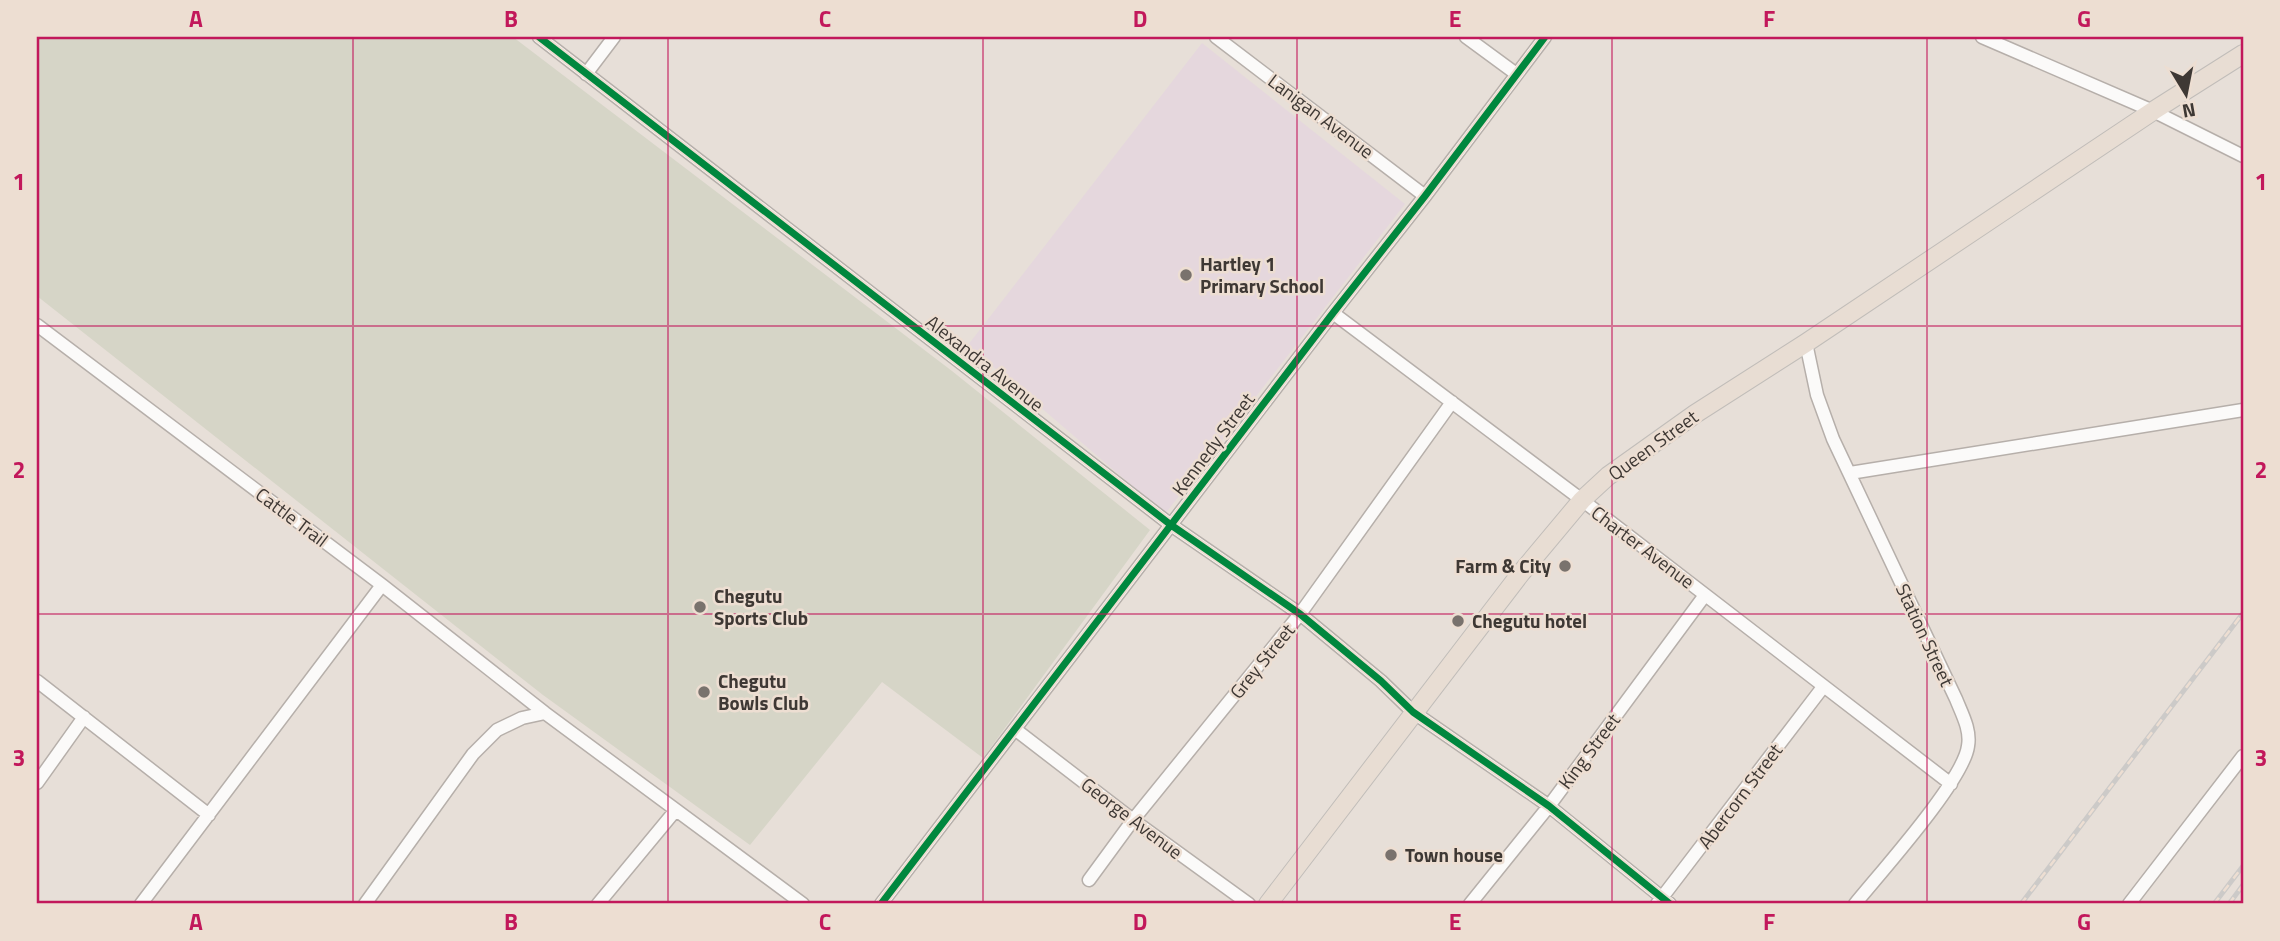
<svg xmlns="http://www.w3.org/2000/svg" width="2280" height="941" viewBox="0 0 2280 941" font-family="'Titillium Web',sans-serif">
	<rect width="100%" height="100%" fill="#e7dfd8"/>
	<path fill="#e5d7dd" d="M1202,43L1405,204L1165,514L968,345Z"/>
	<path fill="#d6d5c7" d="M37,37H513L952,371L1150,530L983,758L882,682L750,845L543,695L37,296Z"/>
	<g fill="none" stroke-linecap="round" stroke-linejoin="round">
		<defs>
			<path id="minor" d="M539,37L1171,525L1300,614L1381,681L1413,712L1549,806L1670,904
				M1216,37L1425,196
				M1466,37L1515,73
				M1982,37L2153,111L2243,156
				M586,74L614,37
				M1333,313L1582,500L1951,784
				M37,325L382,585L545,713L803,904
				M1806,343L1817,395L1833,439L1956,699C1962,714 1971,730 1968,746C1964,780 1880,873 1855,904
				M1850,473L2243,410
				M37,681L209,815
				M1016,730L1133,820L1249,904
				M37,783L84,717
				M1089,880L1133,820L1300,614L1452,402
				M141,904L382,585
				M365,904L473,754L497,730L522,718L545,713
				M598,904L675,811
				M881,904L1333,313L1425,196L1545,37
				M1470,904L1549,806L1705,595
				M1657,904L1823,687
				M2129,904L2243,756"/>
			<path id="highway" d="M1268,904L1521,573L1582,500L1608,476L1695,414L1806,343L2153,111L2243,54"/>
		</defs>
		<use href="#minor" stroke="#b6afaa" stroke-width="15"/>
		<use href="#highway" stroke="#c1bdb9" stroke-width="20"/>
		<use href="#minor" stroke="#fbfaf9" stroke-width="12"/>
		<use href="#highway" stroke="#e8ddd3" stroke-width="18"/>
		<defs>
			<path id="rail" d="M2021,904L2243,613
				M2214,904L2243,866
				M2229,904L2243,885"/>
		</defs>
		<use href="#rail" stroke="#cccac8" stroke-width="5"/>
		<use href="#rail" stroke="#edded2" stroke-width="2.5" stroke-dasharray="8" stroke-linecap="butt"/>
		<defs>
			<path id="cycleway" d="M539,37L1171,525L1300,614L1381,681L1413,712L1549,806L1670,904
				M881,904L1333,313L1425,196L1545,37"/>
		</defs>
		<use href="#cycleway" stroke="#edded2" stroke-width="11"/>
		<use href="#cycleway" stroke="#00873e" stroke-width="7"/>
	</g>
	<path fill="none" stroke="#c2185b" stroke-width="2" stroke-opacity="0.55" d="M353,37V904M668,37V904M983,37V904M1297,37V904M1612,37V904M1927,37V904M37,326H2243M37,614H2243"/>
	<g fill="#79726d" stroke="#edded2" stroke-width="2.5">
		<circle cx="1186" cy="275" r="7"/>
		<circle cx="1565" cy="566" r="7"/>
		<circle cx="700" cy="607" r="7"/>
		<circle cx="1458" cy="621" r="7"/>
		<circle cx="704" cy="692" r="7"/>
		<circle cx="1391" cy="855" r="7"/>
	</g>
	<g text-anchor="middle" stroke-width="5" stroke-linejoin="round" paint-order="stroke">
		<g font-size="19" fill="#3e3834" stroke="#edded2">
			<text transform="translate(1321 116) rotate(37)" y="7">Lanigan Avenue</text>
			<text transform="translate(985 363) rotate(38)" y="7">Alexandra Avenue</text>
			<text transform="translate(1213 444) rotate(-53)" y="7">Kennedy Street</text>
			<text transform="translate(1653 445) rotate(-36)" y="7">Queen Street</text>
			<text transform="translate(292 517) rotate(37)" y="7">Cattle Trail</text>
			<text transform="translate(1643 547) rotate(37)" y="7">Charter Avenue</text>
			<text transform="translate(1925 635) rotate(65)" y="7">Station Street</text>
			<text transform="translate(1262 661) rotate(-51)" y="7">Grey Street</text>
			<text transform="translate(1589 751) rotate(-53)" y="7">King Street</text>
			<text transform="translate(1740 796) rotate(-53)" y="7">Abercorn Street</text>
			<text transform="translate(1132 818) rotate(37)" y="7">George Avenue</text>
		</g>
		<g font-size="19" font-weight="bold" fill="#3e3834" stroke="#edded2" text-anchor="start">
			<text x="1200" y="271">Hartley 1<tspan x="1200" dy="22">Primary School</tspan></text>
			<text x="1551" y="573" text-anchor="end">Farm &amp; City</text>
			<text x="714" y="603">Chegutu<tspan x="714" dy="22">Sports Club</tspan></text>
			<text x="1472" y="628">Chegutu hotel</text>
			<text x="718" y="688">Chegutu<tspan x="718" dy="22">Bowls Club</tspan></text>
			<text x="1405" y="862">Town house</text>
		</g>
	</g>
	<rect width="2280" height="941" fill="none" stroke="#edded2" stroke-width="77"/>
	<g transform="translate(2186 94) rotate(170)" stroke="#edded2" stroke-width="5" paint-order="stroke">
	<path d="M0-5L12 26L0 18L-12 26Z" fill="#3e3834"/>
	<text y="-10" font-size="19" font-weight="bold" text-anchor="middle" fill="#3e3834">N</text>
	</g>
	<rect x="38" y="38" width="2204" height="864" fill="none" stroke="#c2185b" stroke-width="2.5"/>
	<g font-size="23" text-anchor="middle" font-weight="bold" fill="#c2185b">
		<text x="196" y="27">A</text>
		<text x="511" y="27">B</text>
		<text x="825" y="27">C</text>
		<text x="1140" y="27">D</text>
		<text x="1455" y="27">E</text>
		<text x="1769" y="27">F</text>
		<text x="2084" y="27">G</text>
		<text x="19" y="190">1</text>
		<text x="2261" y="190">1</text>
		<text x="19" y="478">2</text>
		<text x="2261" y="478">2</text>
		<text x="19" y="766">3</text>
		<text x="2261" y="766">3</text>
		<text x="196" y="930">A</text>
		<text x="511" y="930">B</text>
		<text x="825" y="930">C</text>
		<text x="1140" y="930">D</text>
		<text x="1455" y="930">E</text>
		<text x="1769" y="930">F</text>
		<text x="2084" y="930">G</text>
	</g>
</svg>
